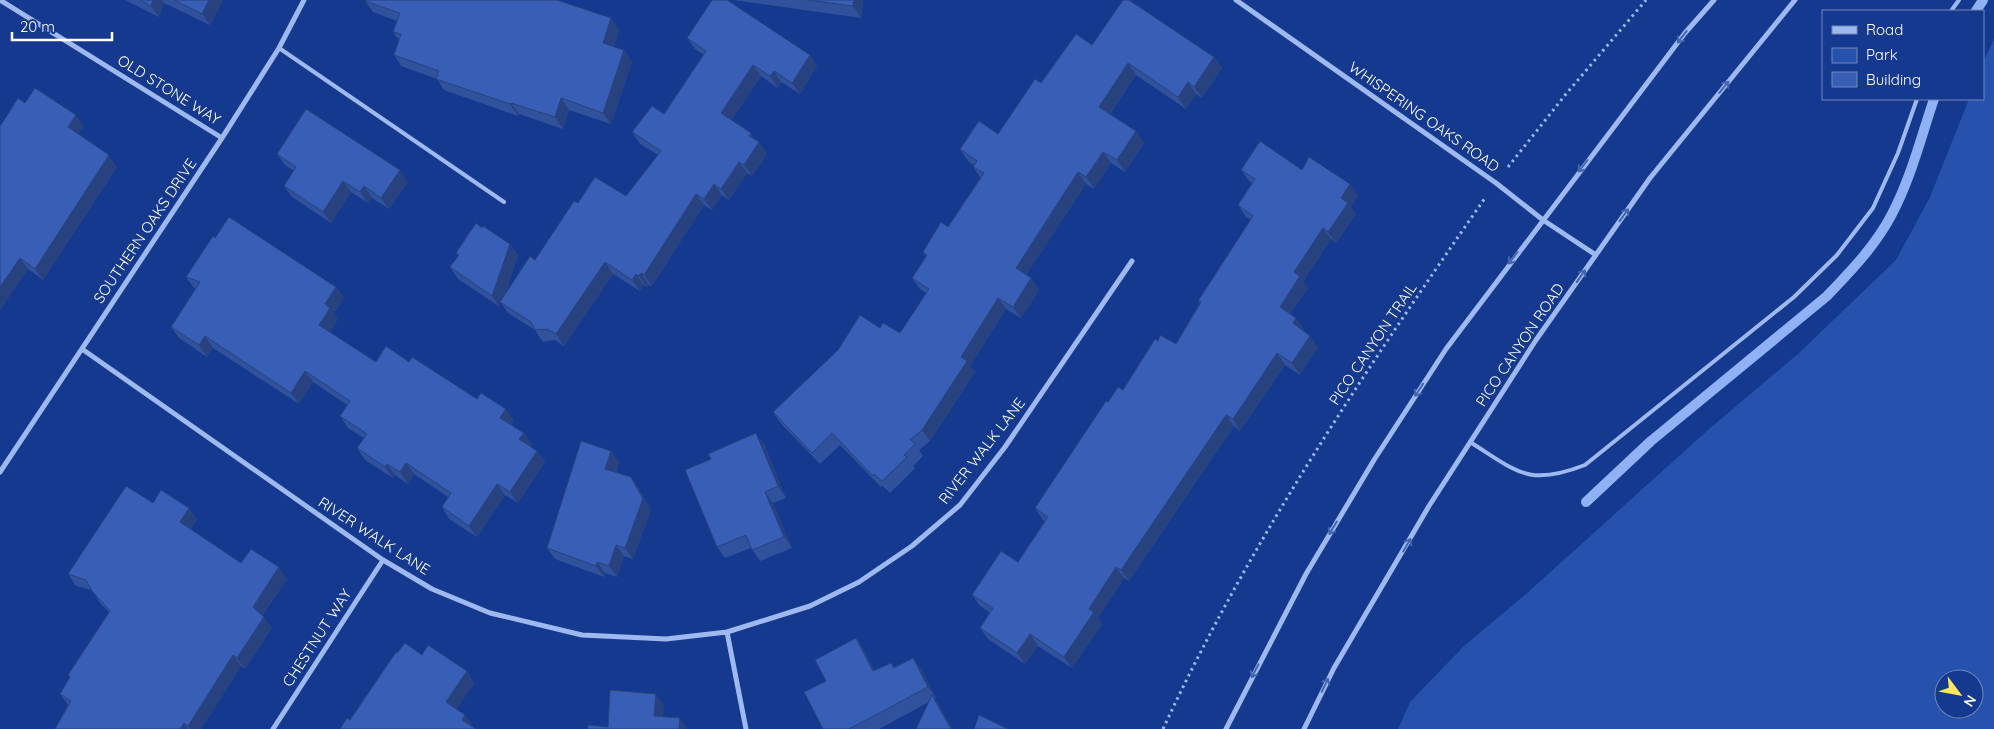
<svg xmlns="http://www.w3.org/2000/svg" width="1994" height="729" viewBox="0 0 1994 729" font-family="Quicksand,sans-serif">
	<rect width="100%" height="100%" fill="#14398e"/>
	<path fill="#2651ad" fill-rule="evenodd" d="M1994,39V729H1398L1410,702L1464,646L1526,594L1709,429L1799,353L1896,260L1930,197L1969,99H1983V62ZM1944,679H1974V709H1944Z"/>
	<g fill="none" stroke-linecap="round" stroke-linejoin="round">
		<path stroke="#90b1f3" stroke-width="10" d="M1976,11L1983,0
			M1586,502L1651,441L1827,296C1851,271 1876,245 1892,214C1911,178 1921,137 1934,99"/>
		<path stroke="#9eb8f0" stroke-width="3" stroke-dasharray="2.5 4" stroke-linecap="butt" d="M1508,167L1566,94L1646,0
			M1163,729C1250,541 1367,368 1485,198"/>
		<path stroke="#9eb8f0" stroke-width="4" d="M1951,11L1959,0
			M279,48L504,202
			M1470,442C1518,472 1528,487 1585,465L1794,297L1837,255L1873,208L1898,153L1917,99"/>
		<path stroke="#9eb8f0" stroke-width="5" d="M0,0L222,138
			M1236,0L1496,183L1543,220L1596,255
			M82,349L383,560L432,589L490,613L582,635L666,639L727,632L810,606L859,582L912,546L960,505L1005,447L1132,261
			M0,472L222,138L279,48L304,0
			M727,632L746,729
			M273,729L383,560
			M1226,729L1306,574L1374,460L1446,349L1685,33L1714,0
			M1304,729L1334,668L1429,506L1536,340L1650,178L1795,0"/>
	</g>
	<path fill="#30529c" d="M125,0H223L210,25L164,3L159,17Z
		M733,0H863L861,18Z
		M365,1L611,18L619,30L614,47L624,50L632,62L611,124L569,110L563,129L519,114L518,116L444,90L437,79L401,66L394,55L399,40L393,32L397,21L373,12Z
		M687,38L810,55L817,66L800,94L781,82L778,88L761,76L731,121L751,133L755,140L759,142L767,154L752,176L747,173L729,200L722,195L712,210L704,205L652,286L649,285L647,287L644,285L640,291L613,274L564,346L555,340L543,342L535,330L508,313L501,303L500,307L458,279L450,267L458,256L456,253L482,228L510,244L518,255L504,297L535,260L578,203L626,196L658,155L640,144L632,132L664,114L704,55L695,49Z
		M1092,45L1214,57L1222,68L1202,98L1196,94L1186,109L1136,75L1110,114L1144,143L1125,172L1111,163L1094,189L1086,184L1026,275L1031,278L1039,290L1021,318L1006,309L970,366L975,372L930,441L919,450L923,456L913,466L915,468L890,493L882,485L881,487L840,445L820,464L781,424L773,412L880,328L900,333L926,293L920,289L912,278L926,257L923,252L948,227L981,178L973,167L974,165L968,161L960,149L998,134L1041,83Z
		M25,103L84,126L78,134L117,167L43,280L28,269L0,310Z
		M277,154L408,182L389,209L372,198L368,203L351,192L331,223L292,197L284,186L294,171L285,165Z
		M1241,170H1302L1350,184L1358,195L1351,207L1356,214L1336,243L1331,239L1303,282L1308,288L1290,314L1304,330L1303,331L1318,347L1300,375L1285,365L1240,431L1234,426L1129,581L1124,578L1098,618L1102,624L1072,668L1038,646L1025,664L988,639L980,628L990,613L980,606L972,595L1018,562L1045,521L1043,520L1035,508L1108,402L1123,390L1158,341L1176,344L1200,303L1198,301L1251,220L1246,217L1238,205L1252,183L1249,181Z
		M215,238L336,287L344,298L334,313L338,319L330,332L376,362H409L477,399L514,421L511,425L524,433L532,445L530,446L537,451L545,462L518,503L505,495L477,537L449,519L442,507L448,497L414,474L408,484L395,475L393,478L365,460L357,448L364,438L348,428L340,416L347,405L313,382L299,404L213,348L207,357L179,338L171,327L196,289L194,288L186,277Z
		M764,444L786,498L773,503L792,548L760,561L751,548L725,558L717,547Z
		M611,451L619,462L616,473L639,489L651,510L633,559L624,556L617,577L605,573L604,577L555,559L547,548Z
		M153,503L197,519L191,529L241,563L287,579L262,616L272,628L245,669L241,666L201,729H55L68,705L60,694L70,678L68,675L109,612L100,603L92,590L76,586L68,574Z
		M856,638L864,650L874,671L891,663L894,667L913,658L921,669L936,698L935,699L940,706L929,702L879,729H823L826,681Z"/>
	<path fill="#27427f" d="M153,0H162L164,3L159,17L151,6Z
		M209,0H223L210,25L202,14Z
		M854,0H863L861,18L853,6Z
		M611,18L619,30L611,55L603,43Z
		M624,50L632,62L611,124L603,113Z
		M810,55L817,66L800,94L792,83Z
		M1214,57L1222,68L1202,98L1194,87Z
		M1128,63L1136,75L1107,118L1099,107Z
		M753,65L761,76L729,125L721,113Z
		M774,71L781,82L778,88L770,76Z
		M1188,82L1196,94L1186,109L1178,97Z
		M561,98L569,110L563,129L555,117Z
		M511,103L519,114L518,116L510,104Z
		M76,115L84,126L76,138L68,127Z
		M1136,131L1144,143L1125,172L1117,160Z
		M751,133L758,144L759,142L767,154L752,176L744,165L749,136Z
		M1103,152L1111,163L1094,189L1086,177Z
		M109,155L117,167L43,280L35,269Z
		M739,162L747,173L729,200L721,189Z
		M400,170L408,182L389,209L381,198Z
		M1078,172L1086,184L1023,280L1016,268Z
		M343,181L351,192L331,223L323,212Z
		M714,184L722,195L712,210L704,199Z
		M1350,184L1358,195L1351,207L1356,214L1336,243L1328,232L1341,198Z
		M364,186L372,198L368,203L360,192Z
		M696,194L704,205L652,286L644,275Z
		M1323,228L1331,239L1303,282L1308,288L1287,318L1280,307L1294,272Z
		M510,244L518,255L500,307L492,296Z
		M20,258L28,269L0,310V287Z
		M605,262L613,274L564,346L556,334Z
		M641,273L649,285L647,287L639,276Z
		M636,274L644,285L640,291L632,280Z
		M1031,278L1039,290L1021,318L1013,307Z
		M336,287L344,298L334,313L338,319L327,337L319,325L325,304Z
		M998,298L1006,309L970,366L975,372L930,441L922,430L961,357Z
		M1296,318L1304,330L1300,335L1293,323Z
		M205,336L213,348L207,357L199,345Z
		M1310,336L1318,347L1300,375L1292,363Z
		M1277,353L1285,365L1240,431L1233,419Z
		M305,371L313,382L299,404L291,393Z
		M506,409L514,421L508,429L500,418Z
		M1226,415L1234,426L1129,581L1121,570Z
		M524,433L532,445L527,450L519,439Z
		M756,433L764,444L786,498L778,486Z
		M537,451L545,462L518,503L510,492Z
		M611,451L619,462L613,481L605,469Z
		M406,463L414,474L408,484L400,472Z
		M387,464L395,475L393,478L385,467Z
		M631,477L639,489L651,510L633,559L625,548Z
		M497,484L505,495L477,537L469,526Z
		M765,492L773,503L792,548L784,537Z
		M189,508L197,519L188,533L180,522Z
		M616,545L624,556L617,577L609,566Z
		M597,562L605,573L604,577L596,566Z
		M279,567L287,579L260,618L253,607Z
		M1116,567L1124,578L1098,618L1102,624L1072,668L1064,657L1089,609Z
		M264,617L272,628L245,669L237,658Z
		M1030,634L1038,646L1025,664L1017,653Z
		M856,638L864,650L881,683L873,671Z
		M233,655L241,666L201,729H190L188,726Z
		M913,658L921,669L936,698L928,687Z
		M467,671L475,683L454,713L446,702Z
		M656,694L664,705L662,728L654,716Z
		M932,695L940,706L953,729H951Z
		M465,715L473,726L471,729L462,720Z
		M680,718L687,729H679Z
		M184,723L188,729H180Z"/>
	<path fill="#385fb5" stroke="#27427f" d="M140,0H153L151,6Z
		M174,0H209L202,14Z
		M366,0H557L611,18L603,43L624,50L603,113L561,98L555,117L511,103L510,104L436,79L439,71L394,55L401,34L393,32L400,13L365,1Z
		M712,0H727L810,55L792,83L774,71L770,76L753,65L721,113L751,133L749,136L759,142L744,165L739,162L721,189L714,184L704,199L696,194L644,275L641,273L639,276L636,274L632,280L605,262L556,334L547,329L535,330L531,322L500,302L530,256L535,260L574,201L578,203L595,177L626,196L661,151L632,132L652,106L664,114L706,51L687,38Z
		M807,0H854L853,6Z
		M1123,0H1129L1214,57L1194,87L1188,82L1178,97L1128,63L1099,107L1136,131L1117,160L1103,152L1086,177L1078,172L1016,268L1031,278L1013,307L998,298L961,357L967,361L922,430L910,440L915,444L904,455L907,457L882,481L874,474L873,476L832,433L812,453L773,412L838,350L860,315L880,328L883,323L900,333L929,289L912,278L927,255L923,252L941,222L948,227L984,173L973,167L977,161L960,149L979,121L998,134L1035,79L1041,83L1076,34L1092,45Z
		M35,88L76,115L68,127L109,155L35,269L20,258L0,287V125H1L18,98L25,103Z
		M306,109L400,170L381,198L364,186L360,192L343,181L323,212L284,186L296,167L277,154Z
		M1260,141L1302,170L1309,157L1350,184L1341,198L1348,203L1328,232L1323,228L1294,272L1300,276L1280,307L1296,318L1293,323L1310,336L1292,363L1277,353L1233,419L1226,415L1121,570L1116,567L1089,609L1094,612L1064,657L1030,634L1017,653L980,628L993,608L972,595L1001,551L1018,562L1048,517L1035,508L1106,401L1108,402L1118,387L1123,390L1155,339L1158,341L1160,335L1176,344L1201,302L1198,301L1253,216L1238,205L1255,179L1241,170Z
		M229,217L336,287L325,304L330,308L319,325L376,362L386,346L409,362L412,357L477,399L481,393L506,409L500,418L524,433L519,439L537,451L510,492L497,484L469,526L442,507L451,493L406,463L400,472L387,464L385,467L357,448L367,434L340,416L350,401L305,371L291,393L205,336L199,345L171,327L200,282L186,277L213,236L215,238Z
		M476,223L482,228L483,226L510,244L492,296L450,267L459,255L456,253Z
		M756,433L778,486L765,492L784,537L752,550L746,535L717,547L685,470L711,459L708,454Z
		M581,441L611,451L605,469L631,477L643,499L625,548L616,545L609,566L597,562L596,566L547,548Z
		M126,486L153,503L161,490L189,508L180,522L241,563L251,549L279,567L253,607L264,617L237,658L233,655L188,726L184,723L180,729H55L71,701L60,694L70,677L68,675L110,611L92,591L86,580L68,574Z
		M856,638L873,671L891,663L894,668L913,658L928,687L849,729H823L804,692L826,681L815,660Z
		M405,643L422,655L428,645L467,671L446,702L465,715L462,720L476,729H340L347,718L350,720L396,652L397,653Z
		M610,690L656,694L654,716L680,718L679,729H588V725L608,727Z
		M932,695L951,729H916Z
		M979,715L1008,729H974Z"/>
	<defs><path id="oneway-shaft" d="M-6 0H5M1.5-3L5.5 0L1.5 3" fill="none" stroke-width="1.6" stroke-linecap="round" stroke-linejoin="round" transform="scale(1.25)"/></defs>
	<g stroke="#4465b0">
		<use href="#oneway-shaft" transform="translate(1682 37) rotate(128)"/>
		<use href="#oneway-shaft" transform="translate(1724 87) rotate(-51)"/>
		<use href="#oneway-shaft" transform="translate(1583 166) rotate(127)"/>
		<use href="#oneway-shaft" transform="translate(1624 215) rotate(-55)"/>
		<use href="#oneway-shaft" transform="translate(1513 258) rotate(127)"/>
		<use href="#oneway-shaft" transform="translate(1581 276) rotate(-55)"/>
		<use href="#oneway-shaft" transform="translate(1419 390) rotate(123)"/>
		<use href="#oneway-shaft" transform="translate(1333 528) rotate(121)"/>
		<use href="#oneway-shaft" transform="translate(1407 545) rotate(-60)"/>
		<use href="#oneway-shaft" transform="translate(1255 671) rotate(118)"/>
		<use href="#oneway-shaft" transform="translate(1325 685) rotate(-64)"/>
	</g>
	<g text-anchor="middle" stroke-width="4.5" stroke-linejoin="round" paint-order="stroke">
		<g font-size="15" fill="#fff" stroke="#14398e">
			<text transform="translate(169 90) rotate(32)" y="5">OLD STONE WAY</text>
			<text transform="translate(1424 117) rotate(35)" y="5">WHISPERING OAKS ROAD</text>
			<text transform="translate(145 231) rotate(-56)" y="5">SOUTHERN OAKS DRIVE</text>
			<text transform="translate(1373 344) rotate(-56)" y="5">PICO CANYON TRAIL</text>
			<text transform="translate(1520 345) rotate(-56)" y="5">PICO CANYON ROAD</text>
			<text transform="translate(982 451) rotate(-52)" y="5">RIVER WALK LANE</text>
			<text transform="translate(374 536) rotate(33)" y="5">RIVER WALK LANE</text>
			<text transform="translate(317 638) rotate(-57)" y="5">CHESTNUT WAY</text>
		</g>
	</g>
	<rect x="1822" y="10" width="162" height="90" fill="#14398e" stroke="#7288bb"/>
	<rect x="1832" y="26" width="25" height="8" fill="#9eb8f0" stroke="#7288bb"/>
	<text x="1866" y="35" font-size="15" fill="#ffffff">Road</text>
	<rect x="1832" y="48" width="25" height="15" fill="#2651ad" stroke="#7288bb"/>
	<text x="1866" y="60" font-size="15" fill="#ffffff">Park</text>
	<rect x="1832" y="72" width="25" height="15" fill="#385fb5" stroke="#7288bb"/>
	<text x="1866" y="85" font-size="15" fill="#ffffff">Building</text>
	<g transform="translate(1959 694) rotate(122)"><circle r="24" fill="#14398e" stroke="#7288bb"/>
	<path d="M0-4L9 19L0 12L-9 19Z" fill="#ffe65e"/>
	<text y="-8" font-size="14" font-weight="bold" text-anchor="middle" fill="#ffffff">N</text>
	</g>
	<path d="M12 32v8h100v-8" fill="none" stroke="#ffffff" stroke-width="2.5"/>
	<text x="20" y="32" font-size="15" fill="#ffffff" stroke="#14398e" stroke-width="4" paint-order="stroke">20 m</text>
</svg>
